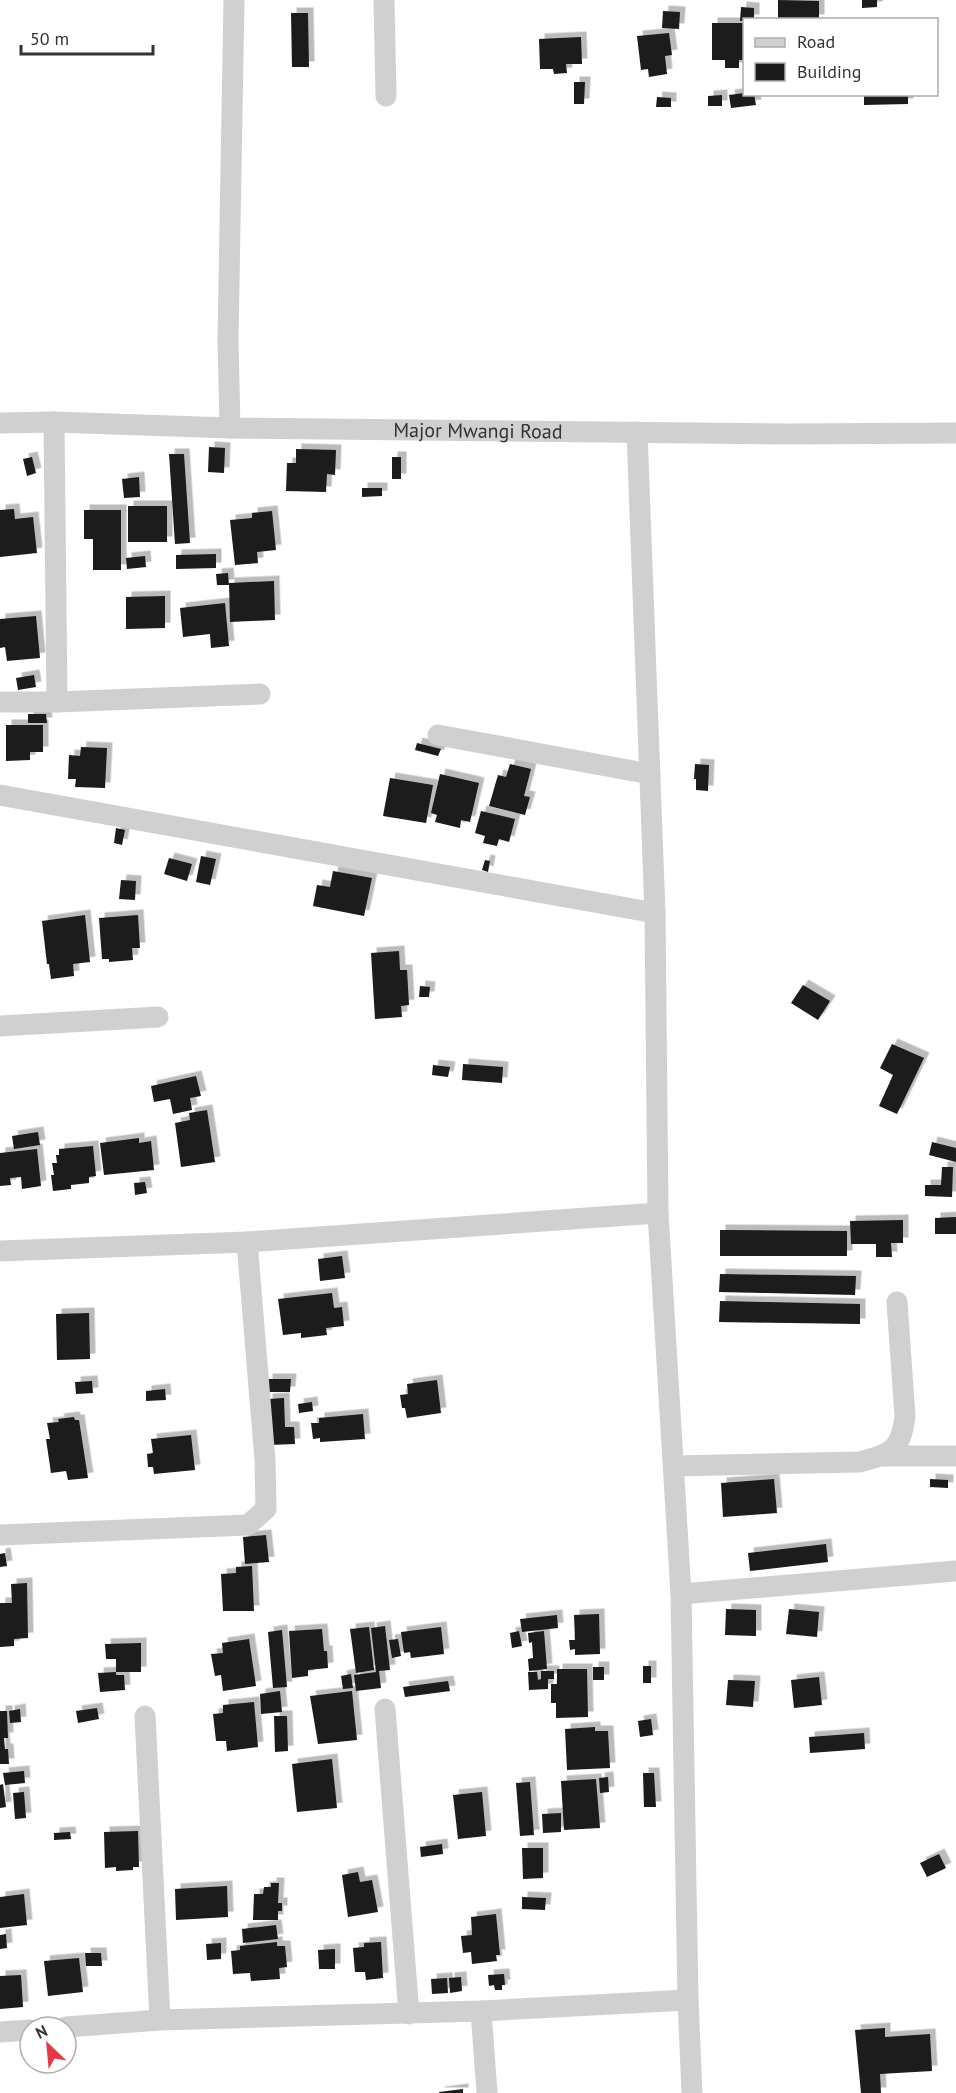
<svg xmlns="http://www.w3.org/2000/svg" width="956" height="2093" viewBox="0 0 956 2093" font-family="'PT Sans',sans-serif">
	<defs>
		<filter id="shadow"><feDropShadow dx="5.5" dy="-5.5" stdDeviation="0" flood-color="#0004"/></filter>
	</defs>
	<rect width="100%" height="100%" fill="#fff"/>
	<path fill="#1a1a1a" filter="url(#shadow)" d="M778,0L819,1V20H778Z
		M862,0H877V7L862,8Z
		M741,7L754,8V20L740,21Z
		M663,11L680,12L679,29L662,28Z
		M291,13H308L309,67H292Z
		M712,23H744V60H739V68H725V60H712Z
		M669,33L672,55L665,56L667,74L649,77L648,69L641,70L637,36Z
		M581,37L582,64H566L567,73L554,74L553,69H540L539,39Z
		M574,82H585L584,104H574Z
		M744,93L754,94L756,105L731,108L729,95Z
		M864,94H908V104L864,105Z
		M722,95V106H708V96Z
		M657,97L671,98V107H656Z
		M209,447L225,448L224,473L208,472Z
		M296,449L336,450L335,475L327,474L326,492L286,491L287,463H296Z
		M169,454H184L190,543L175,544Z
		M32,457L36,473L27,476L23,459Z
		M392,457H401V479H392Z
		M139,477L140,497L124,498L122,479Z
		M362,488H382V496L362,497Z
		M128,506H167V542H128Z
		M14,509L15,519L33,517L37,553L0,557V510Z
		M84,510H121V570H93V539H84Z
		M272,511L276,550L257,552L258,563L235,565L230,520L252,518V513Z
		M216,554V568L176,569V555Z
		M145,556L146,567L127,569L126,558Z
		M228,573L229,585H217L216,574Z
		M274,581L275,620L230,622L229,583Z
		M165,596V628L126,629V597Z
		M225,603L229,646L211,648L210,634L183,637L180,608Z
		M36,616L40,658L7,661L5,647L0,648V619Z
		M34,675L36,687L18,690L16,678Z
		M28,714H46L47,723H28Z
		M6,725H43V752H30V760L6,761Z
		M417,743L441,749L438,756L415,750Z
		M81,747L107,748L105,788L75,787L76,779H68L69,755L80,756Z
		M510,764L531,769L524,796L530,797L525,815L489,806L498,775L506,777Z
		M695,764L709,765L708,791L696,790V779H694Z
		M440,774L479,783L470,822L461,820L460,828L435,822L437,815L431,813Z
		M390,778L433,785L426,823L383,816Z
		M481,811L515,819L509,842L499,839L497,846L483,843L485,836L475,833Z
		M116,828L125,830L122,845L114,843Z
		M201,856L216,859L210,885L196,882Z
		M169,858L192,864L187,881L164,874Z
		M485,860L490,861L488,872L482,870Z
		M333,871L372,878L364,916L313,906L317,885L330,887Z
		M121,880L136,881L135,900L119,899Z
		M85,915L90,962L73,964L74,976L51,979L49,964H47L42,921Z
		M138,915L140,948H132L133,960L109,962V959H102L99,918Z
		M399,951L400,970H407L409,1005L401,1006L402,1017L375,1019L371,953Z
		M803,985L830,1001L818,1020L791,1003Z
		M420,986L430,987L429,997H419Z
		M892,1044L924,1058L897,1114L879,1106L893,1075L880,1068Z
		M463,1064L503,1067L502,1083L462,1080Z
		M433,1065L450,1067L448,1077L432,1075Z
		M196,1076L201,1096L190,1098L192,1110L173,1114L170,1099L154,1102L151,1086Z
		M207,1110L215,1162L181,1167L175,1123L190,1120L189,1113Z
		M38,1132L40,1145L14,1149L12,1136Z
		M139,1138V1143L151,1141L154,1170L104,1175L100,1143Z
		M932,1142L956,1148V1162L929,1155Z
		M93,1146L96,1176L89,1177V1183L71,1185V1189L53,1191L51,1175H54L52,1163H57L56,1155H59V1149Z
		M37,1149L41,1186L22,1189L21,1177L10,1178L11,1185L0,1186V1153Z
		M942,1167H953L952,1197L925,1196V1185H941Z
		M145,1182L147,1193L135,1195L134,1183Z
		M956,1217V1234H935V1218Z
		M903,1220V1243H891L892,1257H876V1244H851L850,1221Z
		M720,1230L847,1231V1256H720Z
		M342,1256L345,1278L320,1281L318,1259Z
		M720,1274L856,1276L855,1295L719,1292Z
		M332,1293L334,1308L342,1307L344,1326L326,1328L327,1335L301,1338V1333L283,1335L278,1299Z
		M720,1301L860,1304V1324L719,1322Z
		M89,1313L90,1359L57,1360L56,1314Z
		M267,1379H291L290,1392H267Z
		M437,1380L441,1413L407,1418L405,1408H402L400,1395L408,1394L407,1384Z
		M92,1381L93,1393L76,1394L75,1382Z
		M165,1389L166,1400L146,1401V1391Z
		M284,1398L285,1427H294L295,1444L269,1445L267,1399Z
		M312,1402L313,1411L299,1413L298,1404Z
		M363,1414L365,1439L320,1442V1438L313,1439L311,1423H319V1418Z
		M74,1417L75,1420H79L88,1478L68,1480L66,1471L51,1473L46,1439H50L47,1423L59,1422L58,1419Z
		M191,1435L195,1470L154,1474L153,1467H148L147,1454L153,1453L151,1439Z
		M774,1479L777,1513L723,1517L721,1483Z
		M930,1479L948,1480V1488L930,1487Z
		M266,1535L269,1562L245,1564L243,1537Z
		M826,1544L828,1562L750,1571L748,1553Z
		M5,1553L7,1566L0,1567V1554Z
		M252,1566L254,1611H223L221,1574L236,1573V1567Z
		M27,1583L28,1638L14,1639V1646L0,1647V1603H12L11,1584Z
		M726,1609L756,1610V1636L725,1635Z
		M789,1609L819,1612L817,1637L786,1634Z
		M599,1614L600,1654L575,1655V1649L570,1650L569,1640H575L574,1615Z
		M557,1615L558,1628L522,1632L520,1619Z
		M385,1626L390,1670L379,1671L381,1688L356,1691L354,1675L376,1672L371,1628Z
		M369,1627L374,1670L356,1673L350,1629Z
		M441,1627L444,1654L411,1658L410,1652L404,1653L401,1632Z
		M322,1629L324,1651H327L328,1668L308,1670V1676L292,1678L289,1631Z
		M282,1630L287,1687L273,1688L268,1632Z
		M519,1631L522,1646L512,1648L510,1633Z
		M544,1631L547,1669L529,1671L528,1659L533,1658L532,1642L529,1643L528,1633Z
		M249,1639L256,1686L223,1691L221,1675L215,1676L211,1654L223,1653L222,1643Z
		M398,1639L401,1656L392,1658L389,1640Z
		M141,1643V1672H116V1659H106L105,1644Z
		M643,1666H651V1683H643Z
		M593,1667H604V1680H593Z
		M557,1669H587L588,1717L556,1718V1703H551V1684H557Z
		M541,1671H554V1679H548V1689L529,1690L528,1672H537L538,1680L541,1679Z
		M116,1672V1675H124L125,1690L100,1692L98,1673Z
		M351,1674L353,1688L343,1689L341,1676Z
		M819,1677L822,1705L794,1708L791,1680Z
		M728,1680L755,1681L753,1707L726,1705Z
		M448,1681L450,1691L405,1697L403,1687Z
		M280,1691L282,1712L261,1714L260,1694Z
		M352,1691L357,1740L318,1744L310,1696Z
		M254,1702L258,1747L227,1751L226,1741H216L213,1714L223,1713V1705Z
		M97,1708L99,1719L78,1723L76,1711Z
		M20,1709L21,1722L10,1723L9,1711Z
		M0,1711H7L8,1738H4L5,1749H8L9,1764H0Z
		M274,1716H287L288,1751L275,1752Z
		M651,1719L653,1735L640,1737L638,1721Z
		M595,1727V1731H608L610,1768L567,1770L565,1729Z
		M864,1733L865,1749L810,1753L809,1737Z
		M332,1759L337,1808L297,1812L292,1764Z
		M24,1771L25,1783L5,1785L3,1773Z
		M643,1773H654L656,1807H644Z
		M608,1777L609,1792L600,1793L599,1778Z
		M596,1779L600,1828L564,1830L561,1781Z
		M530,1782L534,1835L520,1836L516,1783Z
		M3,1784L6,1807L0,1808V1785Z
		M24,1792L26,1818L15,1819L13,1793Z
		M482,1792L486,1836L458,1839L453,1795Z
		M561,1813V1832L543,1833L542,1814Z
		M138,1831L139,1867H133V1870L116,1871V1867L105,1868L104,1832Z
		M70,1832L71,1839L54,1840V1833Z
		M442,1844L443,1854L421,1857L420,1847Z
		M522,1848H543V1878L523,1879Z
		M939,1854L946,1868L927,1877L920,1863Z
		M358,1872L360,1882L372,1880L378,1912L348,1917L342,1875Z
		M271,1883H279L278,1903H282V1911H278V1920H253L254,1894H263L264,1887H271Z
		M227,1886L228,1917L176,1920L175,1889Z
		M24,1894L27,1925L0,1928V1897Z
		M522,1897L546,1898L545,1910L522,1909Z
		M496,1914L500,1955H496L497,1961L472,1964L471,1952L463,1953L461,1936L472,1935L471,1917Z
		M276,1925L278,1939L243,1943L242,1929Z
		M6,1934L7,1948L0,1949V1935Z
		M277,1942V1946H285L287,1967L279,1968L280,1979L251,1981L250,1973L233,1974L231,1951L240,1950V1946Z
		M381,1942L383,1978L366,1980L365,1972H355L353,1948L364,1947V1943Z
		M221,1943V1959L207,1960L206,1944Z
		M335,1949V1969H319L318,1950Z
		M85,1953H101L102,1966H86Z
		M79,1958L83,1992L48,1996L44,1961Z
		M504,1974L505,1985H502V1990H495L494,1985L489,1986L488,1975Z
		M21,1975L23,2007L0,2009V1976Z
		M461,1977L462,1991L450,1993L449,1978Z
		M447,1978L448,1993L432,1994L431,1979Z
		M885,2028V2037L930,2034L932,2071L880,2074L881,2093H861L855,2030Z
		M463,2089V2093H439V2092Z"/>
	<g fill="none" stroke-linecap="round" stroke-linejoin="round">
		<g stroke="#d0d0d0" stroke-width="21">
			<path d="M384,0L386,96"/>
			<path d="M54,422L57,702"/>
			<path id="s1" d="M0,423L54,422L230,428L789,434L956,433"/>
			<path d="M230,428L228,340L234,0"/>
			<path d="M637,432L655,913L658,1213L681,1594L688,2000L692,2093"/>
			<path d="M0,702H57L260,694"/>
			<path d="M438,735L650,774"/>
			<path d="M0,795L655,913"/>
			<path d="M0,1026L158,1017"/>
			<path d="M0,1251L247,1242L658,1213"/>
			<path d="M883,1456H956"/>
			<path d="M675,1466L859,1462C890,1454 901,1451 905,1416L897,1302"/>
			<path d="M0,1535L248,1525L266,1509L265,1460L247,1242"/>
			<path d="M681,1594L956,1571"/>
			<path d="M385,1709L409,2014"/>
			<path d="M145,1716L160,2020"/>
			<path d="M481,2011L487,2093"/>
			<path d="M66,2027L160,2020L481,2011L688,2000"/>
			<path d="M0,2032L30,2030"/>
		</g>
	</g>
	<g text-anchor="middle" stroke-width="6" stroke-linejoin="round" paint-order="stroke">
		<g font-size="20" fill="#333" stroke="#fff">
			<text dy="7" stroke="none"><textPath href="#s1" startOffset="478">Major Mwangi Road</textPath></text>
		</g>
	</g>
	<rect x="743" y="18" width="195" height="78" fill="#ffffff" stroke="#adadad" stroke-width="1.5"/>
	<rect x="755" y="38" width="30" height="9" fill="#d0d0d0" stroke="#adadad" stroke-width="1.5"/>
	<text x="797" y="48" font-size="18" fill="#333333">Road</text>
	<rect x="755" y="63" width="30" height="18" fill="#1a1a1a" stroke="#adadad" stroke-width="1.5"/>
	<text x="797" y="78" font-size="18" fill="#333333">Building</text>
	<g transform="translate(48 2045) rotate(334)"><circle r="28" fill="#ffffff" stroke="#adadad" stroke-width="1.5"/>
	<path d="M0-4.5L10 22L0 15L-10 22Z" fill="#e63946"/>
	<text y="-9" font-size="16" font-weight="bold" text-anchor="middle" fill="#333333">N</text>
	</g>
	<path d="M21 45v9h132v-9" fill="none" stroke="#333333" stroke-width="3"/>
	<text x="30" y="45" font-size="18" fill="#333333" stroke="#ffffff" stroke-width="4.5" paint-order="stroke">50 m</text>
</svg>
